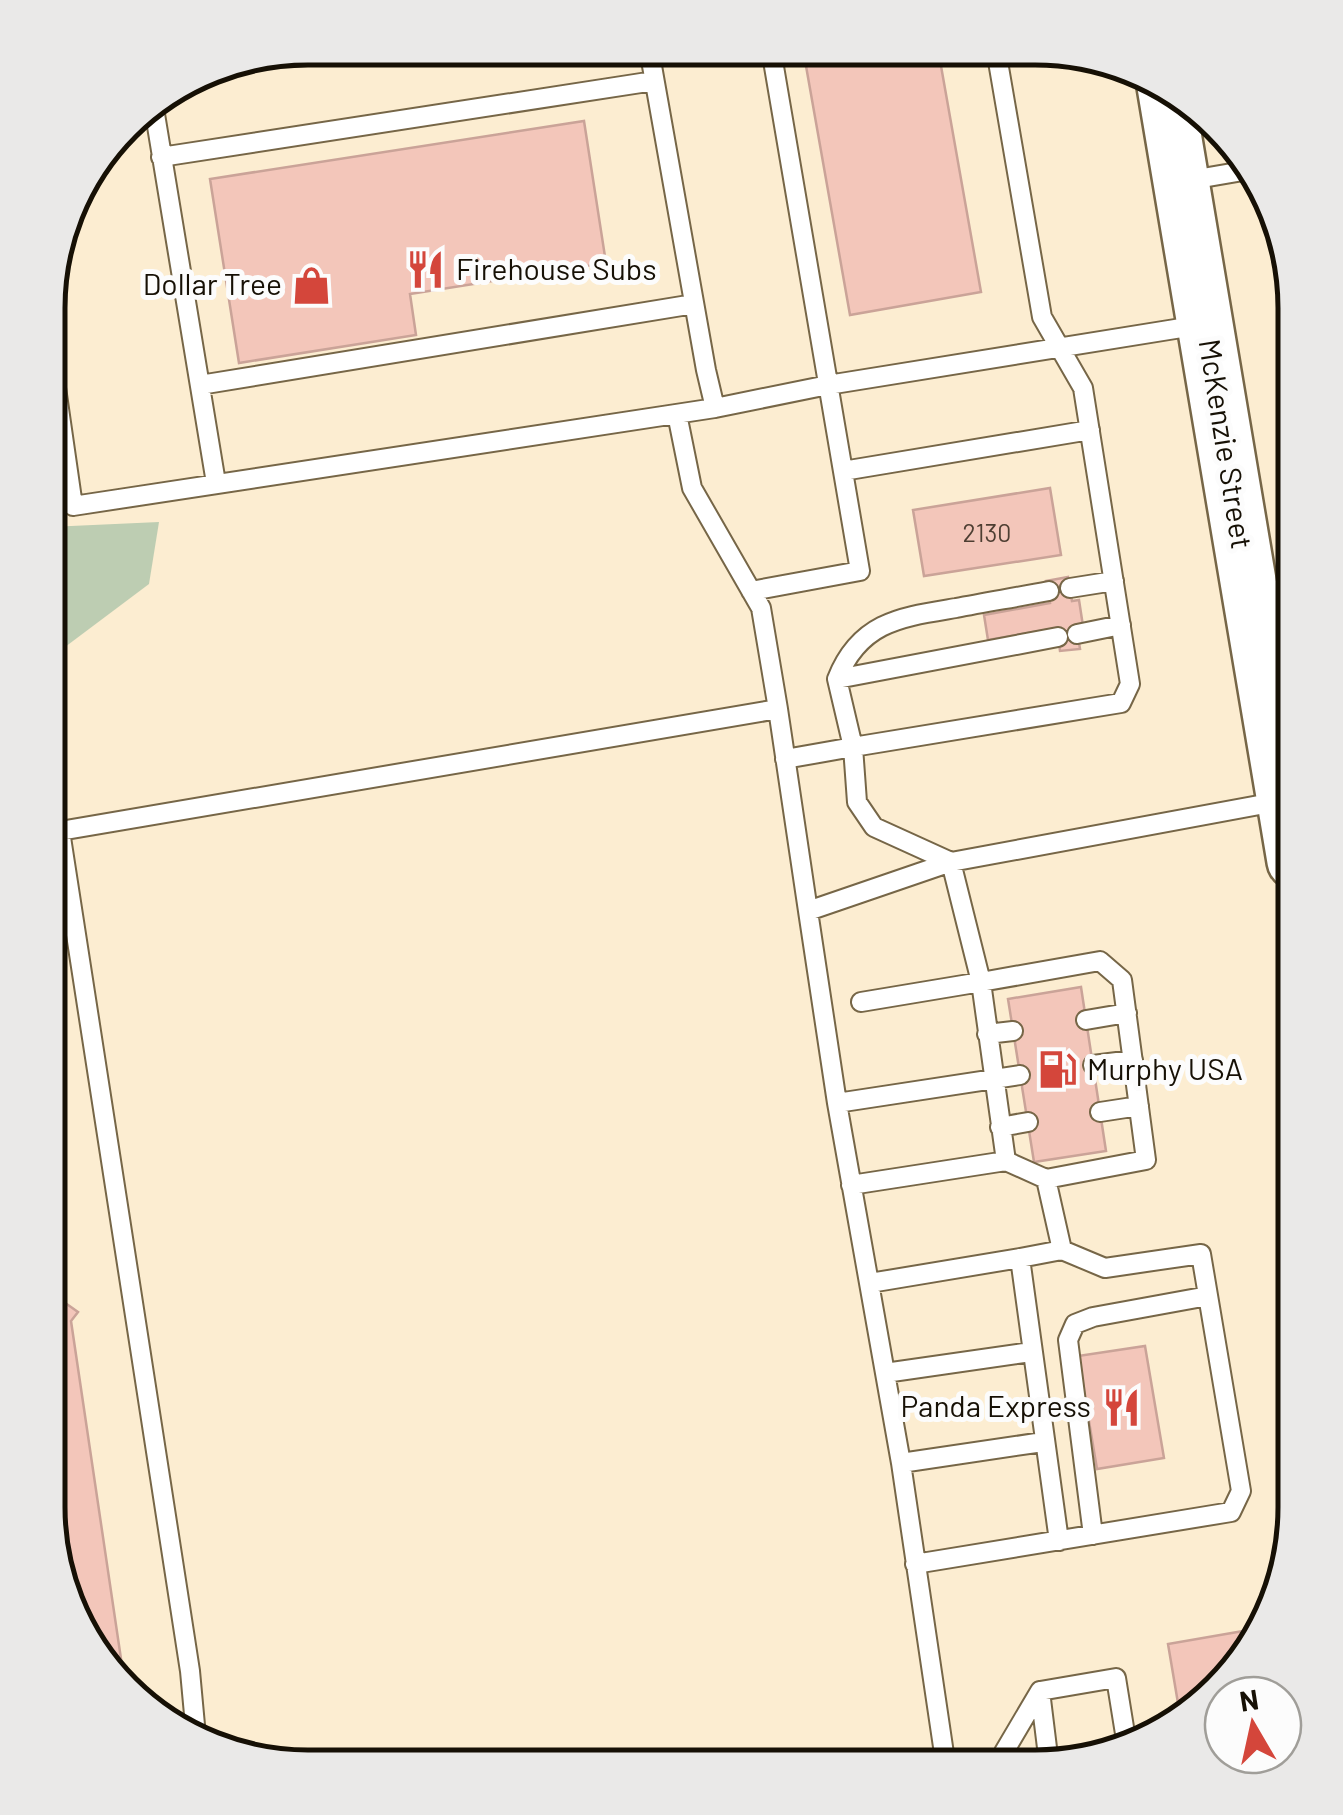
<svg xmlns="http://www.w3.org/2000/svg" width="1343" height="1815" viewBox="0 0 1343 1815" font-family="Barlow,sans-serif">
	<rect width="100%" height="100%" fill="#fcedd1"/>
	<path fill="#bdcdb2" d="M159,522L149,584L49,659V527Z"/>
	<path fill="#f3c6ba" stroke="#caa398" stroke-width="2.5" d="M803,49H938L981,292L850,315Z
		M584,121L606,263L410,294L416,335L239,363L210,179Z
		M1050,488L1061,555L924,576L913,510Z
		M1068,577L1072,601L1079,600L1083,626L1076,625L1080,649L1060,651L1057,628L988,640L984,615L1050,603L1046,581Z
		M1081,987L1106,1151L1034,1162L1008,999Z
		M54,1295L78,1312L71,1321L124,1679L75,1623L48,1508V1303Z
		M1145,1346L1164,1458L1097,1469L1078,1356Z
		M1249,1630L1251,1652L1180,1715L1168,1644Z"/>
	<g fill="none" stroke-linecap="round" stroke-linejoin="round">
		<defs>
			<path id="service" d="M649,49L706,370L715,408L828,385L1200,325
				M153,102L216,483
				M161,157L654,81
				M1185,181L1249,170
				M50,346L73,506L715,408
				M200,385L694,304
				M677,414L692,488L761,608L778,709
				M843,471L1090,430
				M1070,588L1114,581
				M751,591L860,571L771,49
				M1077,634L1121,625
				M837,679C860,621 902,617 956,608C987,602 1018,597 1049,591
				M785,759L853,747L837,679L1058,637
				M808,911L837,1103L901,1463L946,1767
				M861,1002L981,982L951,862L874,827L857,802L853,747L1121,703L1130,684L1083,388L1042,317L996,50
				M1086,1020L1127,1013
				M987,1034L1013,1031
				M1093,1065L1133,1060
				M837,1103L1020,1075
				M1100,1112L1139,1106
				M1000,1127L1028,1122
				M1046,1179L1146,1160L1122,980L1100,961L981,982L1006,1161L1046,1179L1062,1250
				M851,1185L1006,1161
				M870,1283L1020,1258
				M885,1373L1031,1352
				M901,1463L1043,1442
				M1093,1535L1068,1340L1075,1324L1093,1317L1208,1296
				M915,1564L1231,1512L1241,1491L1201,1254L1105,1268L1062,1250L1020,1258L1059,1541
				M1040,1691L1049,1764
				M196,1736L190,1671L60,831L778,709L808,911L951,862L1281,801
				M1007,1767L1004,1752L1040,1691L1116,1678L1127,1746"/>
			<path id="primary" d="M1165,86L1295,861"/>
		</defs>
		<use href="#service" stroke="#766647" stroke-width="22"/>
		<use href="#primary" stroke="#766647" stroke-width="60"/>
		<use href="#service" stroke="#fff" stroke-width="18"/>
		<use href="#primary" stroke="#fff" stroke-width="55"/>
	</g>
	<defs>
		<symbol id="restaurant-bare" viewBox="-9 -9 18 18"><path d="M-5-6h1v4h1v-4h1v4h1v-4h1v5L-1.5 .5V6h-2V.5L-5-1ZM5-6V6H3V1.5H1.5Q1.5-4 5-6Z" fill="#d4463b" stroke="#fcfcfc" stroke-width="2.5" paint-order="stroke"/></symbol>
		<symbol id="shop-bare" viewBox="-9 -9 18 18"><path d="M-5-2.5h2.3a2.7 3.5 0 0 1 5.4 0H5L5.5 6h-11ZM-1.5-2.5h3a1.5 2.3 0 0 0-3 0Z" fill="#d4463b" stroke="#fcfcfc" stroke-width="2.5" paint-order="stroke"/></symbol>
		<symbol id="fuel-bare" viewBox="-9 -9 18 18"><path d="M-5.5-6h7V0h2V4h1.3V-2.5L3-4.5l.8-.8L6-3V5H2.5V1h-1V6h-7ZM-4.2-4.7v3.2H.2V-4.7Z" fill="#d4463b" stroke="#fcfcfc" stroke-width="2.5" paint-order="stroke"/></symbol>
	</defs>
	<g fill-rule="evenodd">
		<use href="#restaurant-bare" x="398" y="242" width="55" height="55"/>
		<use href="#shop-bare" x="284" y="258" width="55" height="55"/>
		<use href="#fuel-bare" x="1030" y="1042" width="55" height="55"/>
		<use href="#restaurant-bare" x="1094" y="1380" width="55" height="55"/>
	</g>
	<g text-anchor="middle" stroke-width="10" stroke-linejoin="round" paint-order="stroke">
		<g font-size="25" fill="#4d3e32">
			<text x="987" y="542">2130</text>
		</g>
		<g font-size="30" fill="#161005" stroke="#fcfcfc" text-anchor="start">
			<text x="456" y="280">Firehouse Subs</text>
			<text x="282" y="295" text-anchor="end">Dollar Tree</text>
			<text x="1087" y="1080">Murphy USA</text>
			<text x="1091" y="1417" text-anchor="end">Panda Express</text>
		</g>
		<g font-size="30" fill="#161005" stroke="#fcfcfc">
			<text transform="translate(1225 444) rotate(81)" y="10">McKenzie Street</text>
		</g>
	</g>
	<path d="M0 0H1343V1815H0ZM308 65H1035A243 243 0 0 1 1278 308V1507A243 243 0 0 1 1035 1750H308A243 243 0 0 1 65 1507V308A243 243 0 0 1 308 65Z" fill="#eae9e8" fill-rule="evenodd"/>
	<path fill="none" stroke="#161005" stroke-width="5" d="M308 65H1035A243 243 0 0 1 1278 308V1507A243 243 0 0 1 1035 1750H308A243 243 0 0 1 65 1507V308A243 243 0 0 1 308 65Z"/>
	<g transform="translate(1253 1725) rotate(351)"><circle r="48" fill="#fcfcfc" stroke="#a09e99" stroke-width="2.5"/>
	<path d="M0-8L18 38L0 25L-18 38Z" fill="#d4463b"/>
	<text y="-15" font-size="28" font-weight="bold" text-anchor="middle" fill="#161005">N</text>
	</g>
</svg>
